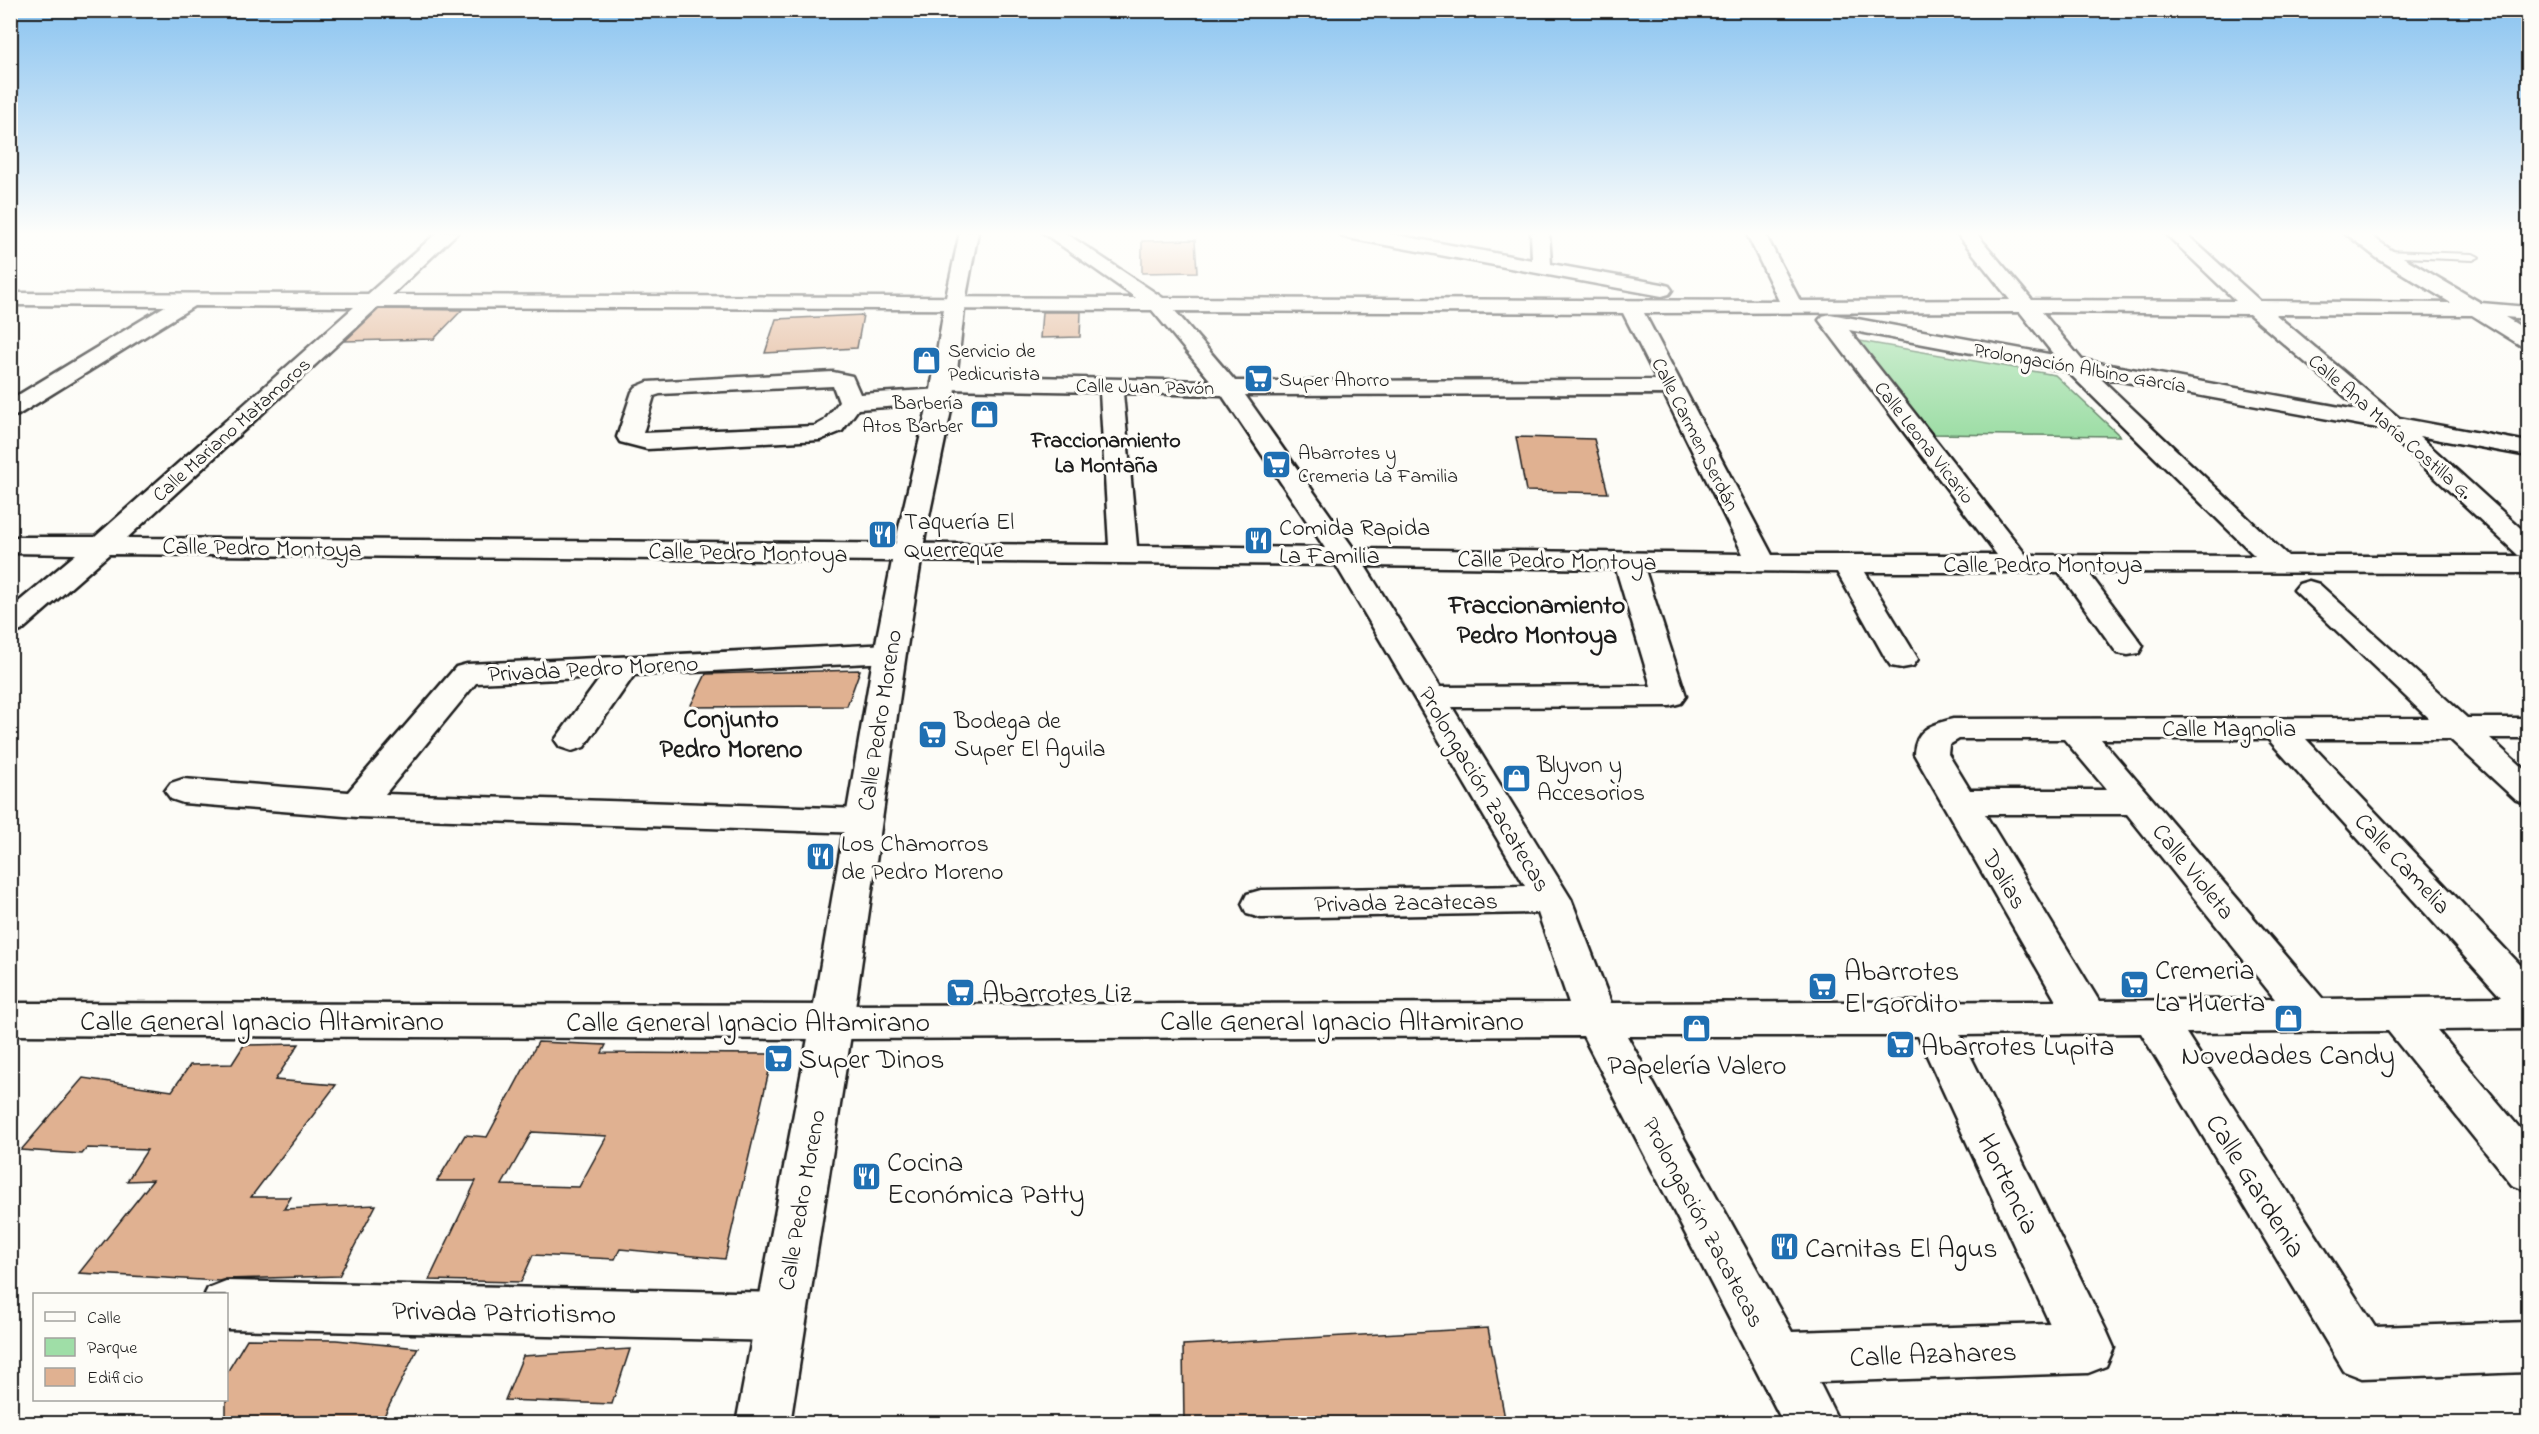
<svg xmlns="http://www.w3.org/2000/svg" width="2539" height="1434" viewBox="0 0 2539 1434" font-family="'Indie Flower',sans-serif">
	<rect width="100%" height="100%" fill="#fdfcf7"/>
	<filter id="ink" filterUnits="userSpaceOnUse"><feTurbulence type="fractalNoise" baseFrequency=".0167" numOctaves="2"/><feDisplacementMap in="SourceGraphic" scale="12" xChannelSelector="R" yChannelSelector="G"/><feConvolveMatrix kernelMatrix="1 2 1 2 8 2 1 2 1" color-interpolation-filters="sRGB"/></filter>
	<g filter="url(#ink)">
		<path fill="#9fdea7" stroke="#5e7d62" stroke-width="1.5" d="M1854,340L2055,375L2120,436L1927,434Z"/>
		<path fill="#e0b191" stroke="#1c1c1c" stroke-width="1.5" fill-rule="evenodd" d="M1195,240L1197,272L1142,273V241Z
			M379,309L462,310L434,339L345,341Z
			M1042,312H1081L1080,337L1040,338Z
			M863,315L857,348L765,353L776,319Z
			M1516,437L1594,439L1608,493L1526,491Z
			M860,670L847,706L690,707L706,674Z
			M538,1042L606,1045L602,1053L773,1054L725,1259L620,1249L615,1259L533,1255L521,1282L429,1280L476,1181H437L465,1135L487,1137ZM532,1132L607,1136L579,1187L502,1185Z
			M299,1044L275,1080L336,1085L251,1197H291L284,1209L376,1205L339,1276L226,1279L219,1281L79,1273L153,1180L127,1181L147,1150L87,1148L82,1154L21,1150L83,1078L172,1091L190,1065L232,1064L244,1045Z
			M1488,1328L1506,1424H1184L1183,1345Z
			M247,1339L336,1340L418,1348L380,1424H226V1374Z
			M630,1349L612,1404L505,1400L523,1356Z"/>
		<g fill="none" stroke-linecap="round" stroke-linejoin="round">
			<defs>
				<path id="service" d="M2384,251L2473,254L2479,257L2473,260L2380,256L2378,254Z"/>
				<path id="minor" d="M438,232H458L392,295L1136,298L1042,232H1064L1163,298L1779,301L1746,232H1764L1800,301L2010,300L1956,232H1975L2032,300L2236,301L2164,232H2184L2260,301L2451,303L2377,258L2344,232H2366L2391,250L2481,303L2528,307V319L2505,317L2528,331V347L2520,345L2472,315L2275,314L2399,418L2528,442V456L2419,436L2528,535V573L2088,572L2143,646L2139,653L2128,655L2117,653L2059,572H1865L1918,659L1913,666L1902,668L1891,666L1886,659L1837,572L1645,570L1686,696L1681,703L1670,706L1452,707L1571,899L1611,1003L2056,1001L1914,754C1916,729 1930,725 1953,719L2428,718L2294,590L2299,584L2309,581L2319,584L2467,718H2528V738H2490L2528,773V804L2516,800L2450,739H2306L2528,973V1029L2437,1030L2528,1138V1191L2512,1185L2388,1031L2186,1033L2375,1327L2528,1322V1372L2362,1378L2344,1371L2141,1033L1960,1035L2106,1330L2114,1348L2106,1366L2088,1373L1819,1382L1840,1424H1784L1583,1036L832,1039L10,1035V1003L832,1005L1569,1003L1538,913L1261,918L1247,914L1242,904L1247,894L1261,890L1525,886L1336,565L109,554L21,631L10,634V609L76,554L10,553V537H95L354,307L194,306L18,415L10,417V400L165,306L10,305V293L368,294ZM378,307L1152,310L1211,381L943,375L935,377L932,382L935,387L943,389L1100,392L1109,545L127,538ZM1175,311L1623,313L1657,380L1235,381ZM2020,312L2054,355L1830,314L1823,316L1819,320L1997,555H1772L1644,313ZM2042,312L2249,314L2362,411L2082,360ZM1849,330L2067,371L2255,556L2026,555ZM2099,377L2383,429L2518,555L2524,556H2288ZM1123,393L1222,395L1325,548L1137,546ZM1664,394L1743,554L1354,549L1245,395ZM1365,566L1616,569L1651,686L1440,687ZM1959,739H2064L2107,790H1970L1948,754L1949,745ZM2101,739H2268L2501,997L2323,999ZM1985,814H2127L2275,999L2099,1001ZM1627,1036H1918L2050,1324L1792,1332Z
					M1339,232H1380L1532,260L1531,232H1549L1551,264L1662,284L1669,286L1672,290L1669,294L1662,296L1348,238L1341,236Z
					M833,372L852,376L860,394L942,389L950,391L954,396L950,401L942,403L858,409L842,431L820,440L647,449L620,442L617,437L632,392L636,387L648,382ZM833,386L839,402L824,421L815,426L643,433L654,396L660,394Z
					M890,644L901,646L906,653L901,660L890,662L634,675L584,747L572,751L560,747L555,740L601,677L476,683L385,794L863,809L876,812L881,821L876,830L863,833L357,817L183,803L171,799L165,791L171,783L183,779L348,792L456,667L467,664Z
					M226,1281L781,1293L799,1300L806,1317L799,1334L781,1341L226,1329V1294H205L208,1288Z"/>
				<path id="tertiary" d="M960,232H978L965,302L954,396L925,536L906,653L853,1022L790,1424H736L811,1022L874,653L897,536L930,396L945,302Z"/>
			</defs>
			<use href="#service" stroke="#1c1c1c" stroke-width="4"/>
			<use href="#minor" stroke="#1c1c1c" stroke-width="5"/>
			<use href="#tertiary" stroke="#1c1c1c" stroke-width="5"/>
			<use href="#service" fill="#fdfcf7" fill-rule="evenodd"/>
			<use href="#minor" fill="#fdfcf7" fill-rule="evenodd"/>
			<use href="#tertiary" fill="#fdfcf7" fill-rule="evenodd"/>
		</g>
	</g>
	<linearGradient id="sky" x2="0" y2="1"><stop stop-color="#89c3f0"/><stop offset="0.54" stop-color="#fefefb"/><stop offset="1" stop-color="#fefefb" stop-opacity="0"/></linearGradient>
	<rect width="2539" height="433" fill="url(#sky)"/>
	<defs>
		<symbol id="shop-square" viewBox="-11 -11 22 22"><rect x="-9" y="-9" width="18" height="18" rx="4" fill="#1f6fb2" stroke="#fdfcf7"/><path d="M-5-2.5h2.3a2.7 3.5 0 0 1 5.4 0H5L5.5 6h-11ZM-1.5-2.5h3a1.5 2.3 0 0 0-3 0Z" fill="#fff"/></symbol>
		<symbol id="supermarket-square" viewBox="-11 -11 22 22"><rect x="-9" y="-9" width="18" height="18" rx="4" fill="#1f6fb2" stroke="#fdfcf7"/><path d="M-6-5.5h2.5l.6 2H6L4.5 2H-2.5L-4.4-4H-6ZM-1.5 3.2a1.3 1.3 0 1 0 .1 0ZM3 3.2a1.3 1.3 0 1 0 .1 0Z" fill="#fff"/></symbol>
		<symbol id="restaurant-square" viewBox="-11 -11 22 22"><rect x="-9" y="-9" width="18" height="18" rx="4" fill="#1f6fb2" stroke="#fdfcf7"/><path d="M-5-6h1v4h1v-4h1v4h1v-4h1v5L-1.5 .5V6h-2V.5L-5-1ZM5-6V6H3V1.5H1.5Q1.5-4 5-6Z" fill="#fff"/></symbol>
	</defs>
	<g fill-rule="evenodd">
		<use href="#shop-square" x="910" y="344" width="33" height="33"/>
		<use href="#supermarket-square" x="1242" y="362" width="33" height="33"/>
		<use href="#shop-square" x="968" y="398" width="33" height="33"/>
		<use href="#supermarket-square" x="1260" y="448" width="33" height="33"/>
		<use href="#restaurant-square" x="866" y="518" width="33" height="33"/>
		<use href="#restaurant-square" x="1242" y="524" width="33" height="33"/>
		<use href="#supermarket-square" x="916" y="718" width="33" height="33"/>
		<use href="#shop-square" x="1500" y="762" width="33" height="33"/>
		<use href="#restaurant-square" x="804" y="840" width="33" height="33"/>
		<use href="#supermarket-square" x="2118" y="968" width="33" height="33"/>
		<use href="#supermarket-square" x="1806" y="970" width="33" height="33"/>
		<use href="#supermarket-square" x="944" y="976" width="33" height="33"/>
		<use href="#shop-square" x="2272" y="1002" width="33" height="33"/>
		<use href="#shop-square" x="1680" y="1012" width="33" height="33"/>
		<use href="#supermarket-square" x="1884" y="1028" width="33" height="33"/>
		<use href="#supermarket-square" x="762" y="1042" width="33" height="33"/>
		<use href="#restaurant-square" x="850" y="1160" width="33" height="33"/>
		<use href="#restaurant-square" x="1768" y="1230" width="33" height="33"/>
	</g>
	<g text-anchor="middle" stroke-width="6" stroke-linejoin="round" paint-order="stroke">
		<g font-size="20" fill="#1c1c1c" stroke="#fdfcf7" text-anchor="start">
			<text x="948" y="357">Servicio de<tspan x="948" dy="23">Pedicurista</tspan></text>
			<text x="1279" y="386">Super Ahorro</text>
			<text x="963" y="409" text-anchor="end">Barbería<tspan x="963" dy="23">Atos Barber</tspan></text>
			<text x="1298" y="459">Abarrotes y<tspan x="1298" dy="23">Cremeria La Familia</tspan></text>
		</g>
		<g font-size="20" fill="#1c1c1c" stroke="#fdfcf7">
			<text transform="translate(2080 367) rotate(10)" y="7">Prolongación Albino García</text>
			<text transform="translate(1145 386) rotate(1)" y="7">Calle Juan Pavón</text>
			<text transform="translate(2391 426) rotate(41)" y="7">Calle Ana María Costilla G.</text>
			<text transform="translate(231 429) rotate(-42)" y="7">Calle Mariano Matamoros</text>
			<text transform="translate(1696 434) rotate(63)" y="7">Calle Carmen Serdán</text>
			<text transform="translate(1925 442) rotate(52)" y="7">Calle Leona Vicario</text>
		</g>
		<g font-size="22" font-weight="bold" fill="#1c1c1c" stroke="#fdfcf7">
			<text x="1106" y="447">Fraccionamiento<tspan x="1106" dy="25">La Montaña</tspan></text>
		</g>
		<g font-size="24" fill="#1c1c1c" stroke="#fdfcf7" text-anchor="start">
			<text x="904" y="529">Taquería El<tspan x="904" dy="28">Querreque</tspan></text>
			<text x="1279" y="535">Comida Rapida<tspan x="1279" dy="28">La Familia</tspan></text>
			<text x="954" y="728">Bodega de<tspan x="954" dy="28">Super El Aguila</tspan></text>
			<text x="1537" y="772">Blyvon y<tspan x="1537" dy="28">Accesorios</tspan></text>
			<text x="841" y="851">Los Chamorros<tspan x="841" dy="28">de Pedro Moreno</tspan></text>
		</g>
		<g font-size="24" fill="#1c1c1c" stroke="#fdfcf7">
			<text transform="translate(262 547) rotate(1)" y="8">Calle Pedro Montoya</text>
			<text transform="translate(748 552) rotate(1)" y="8">Calle Pedro Montoya</text>
			<text transform="translate(1557 560) rotate(1)" y="8">Calle Pedro Montoya</text>
			<text x="2043" y="572">Calle Pedro Montoya</text>
			<text transform="translate(593 668) rotate(-3)" y="8">Privada Pedro Moreno</text>
			<text transform="translate(879 720) rotate(-81)" y="8">Calle Pedro Moreno</text>
			<text x="2229" y="736">Calle Magnolia</text>
			<text transform="translate(1485 789) rotate(59)" y="8">Prolongación Zacatecas</text>
			<text transform="translate(2403 863) rotate(47)" y="8">Calle Camelia</text>
			<text transform="translate(2194 871) rotate(51)" y="8">Calle Violeta</text>
			<text transform="translate(2005 879) rotate(59)" y="8">Dalias</text>
			<text transform="translate(1406 902) rotate(-1)" y="8">Privada Zacatecas</text>
			<text transform="translate(801 1200) rotate(-80)" y="8">Calle Pedro Moreno</text>
			<text transform="translate(1704 1222) rotate(62)" y="8">Prolongación Zacatecas</text>
		</g>
		<g font-size="26" font-weight="bold" fill="#1c1c1c" stroke="#fdfcf7">
			<text x="1537" y="613">Fraccionamiento<tspan x="1537" dy="30">Pedro Montoya</tspan></text>
			<text x="731" y="727">Conjunto<tspan x="731" dy="30">Pedro Moreno</tspan></text>
		</g>
		<g font-size="28" fill="#1c1c1c" stroke="#fdfcf7" text-anchor="start">
			<text x="2155" y="979">Cremeria<tspan x="2155" dy="32">La Huerta</tspan></text>
			<text x="1844" y="980">Abarrotes<tspan x="1844" dy="32">El Gordito</tspan></text>
			<text x="982" y="1002">Abarrotes Liz</text>
			<text x="1921" y="1055">Abarrotes Lupita</text>
			<text x="2288" y="1064" text-anchor="middle">Novedades Candy</text>
			<text x="799" y="1068">Super Dinos</text>
			<text x="1697" y="1074" text-anchor="middle">Papelería Valero</text>
			<text x="887" y="1171">Cocina<tspan x="887" dy="32">Económica Patty</tspan></text>
			<text x="1805" y="1257">Carnitas El Agus</text>
		</g>
		<g font-size="28" fill="#1c1c1c" stroke="#fdfcf7">
			<text x="262" y="1030">Calle General Ignacio Altamirano</text>
			<text x="1342" y="1030">Calle General Ignacio Altamirano</text>
			<text x="748" y="1031">Calle General Ignacio Altamirano</text>
			<text transform="translate(2010 1183) rotate(64)" y="10">Hortencia</text>
			<text transform="translate(2257 1185) rotate(58)" y="10">Calle Gardenia</text>
			<text transform="translate(504 1311) rotate(1)" y="10">Privada Patriotismo</text>
			<text transform="translate(1933 1353) rotate(-2)" y="10">Calle Azahares</text>
		</g>
	</g>
	<rect width="2539" height="1434" fill="none" stroke="#fdfcf7" stroke-width="36"/>
	<rect x="18" y="18" width="2503" height="1398" fill="none" stroke="#1c1c1c" stroke-width="2" filter="url(#ink)"/>
	<rect x="33" y="1293" width="195" height="108" fill="#fdfcf7" stroke="#a3a29f" stroke-width="1.5"/>
	<rect x="45" y="1312" width="30" height="9" fill="#fdfcf7" stroke="#a3a29f" stroke-width="1.5"/>
	<text x="87" y="1323" font-size="18" fill="#1c1c1c">Calle</text>
	<rect x="45" y="1338" width="30" height="18" fill="#9fdea7" stroke="#a3a29f" stroke-width="1.5"/>
	<text x="87" y="1353" font-size="18" fill="#1c1c1c">Parque</text>
	<rect x="45" y="1368" width="30" height="18" fill="#e0b191" stroke="#a3a29f" stroke-width="1.5"/>
	<text x="87" y="1383" font-size="18" fill="#1c1c1c">Edificio</text>
</svg>
